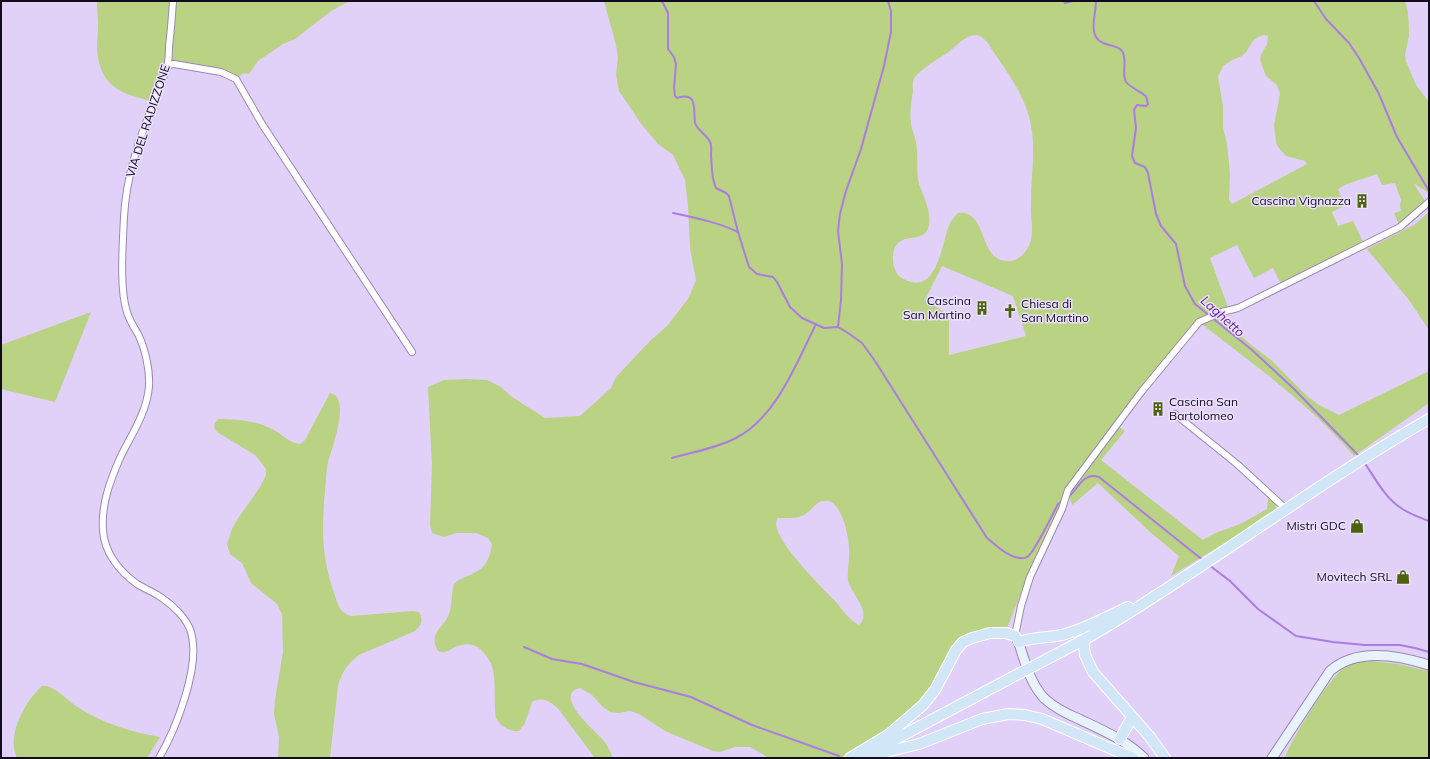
<svg xmlns="http://www.w3.org/2000/svg" width="1430" height="759" viewBox="0 0 1430 759" font-family="Mulish,sans-serif">
	<rect width="100%" height="100%" fill="#e1d1f9"/>
	<path fill="#b9d284" fill-rule="evenodd" d="M97,1H353L346,3L331,11L295,39L283,44L258,61L249,74L244,73L237,78L224,70L166,61L151,101C123,94 103,88 98,57C96,47 98,36 98,26C98,18 97,9 97,1Z
		M604,1H1405L1408,13L1409,28V36L1405,55L1406,61L1416,85L1429,102V193L1413,183L1424,199L1425,205L1400,227L1394,213L1401,211L1400,205L1401,200L1395,183L1382,185L1377,174L1347,184L1338,189L1344,206L1332,212L1338,226L1353,221L1364,244L1282,286L1273,268L1254,278L1237,245L1210,258L1228,307L1202,317L1192,325L1138,396L1118,426L1125,431L1101,460L1203,540C1215,531 1231,529 1244,522C1252,518 1259,513 1267,509L1268,498L1275,503L1276,508L1267,517L1171,576L1179,556L1150,532L1098,483L1072,505L1068,491L1021,593L1007,628L973,633L936,684L917,706L878,736L840,758H769L750,747H735L720,752L713,751L665,731L639,714L630,711L618,713L610,712L603,707L592,695L580,688C552,695 595,731 602,739C607,744 610,751 613,758H595L560,711C552,702 543,696 532,702L525,723L519,731C510,732 500,726 496,718C493,701 498,674 489,660C480,645 469,640 453,648C450,650 446,653 442,652C439,652 437,650 436,647C430,632 445,626 449,614C452,605 451,594 454,584C460,578 467,577 474,573C487,567 490,557 492,544L488,538L476,533H456L444,537L432,533L430,525L432,466L428,387L444,380L466,379L487,380L501,387L512,397L545,418L580,416L611,388L616,377L650,341L667,326L688,299L696,280L690,248L688,206L685,180L673,155L658,144L642,125L619,91L616,74L618,58L616,45ZM977,35L982,37L987,42C1002,65 1019,86 1028,113C1038,145 1030,177 1031,210C1031,222 1034,231 1030,243C1026,253 1019,261 1008,261C977,261 989,210 958,213C953,218 950,222 948,228C942,246 936,292 908,281C901,278 897,276 895,269C891,260 892,244 903,240C913,236 926,240 929,225C931,211 924,197 919,184C916,173 918,162 917,151C917,143 914,135 912,128C909,116 911,103 913,91C913,88 912,82 914,79C918,71 936,60 944,55C956,48 962,36 977,35ZM1264,35L1268,36L1267,44L1261,55L1260,60L1266,76L1277,85L1280,94L1274,125L1276,142L1278,147L1286,156L1305,161L1307,164L1232,204L1229,200L1230,173L1227,144L1223,127V106L1218,77L1223,66L1232,60L1242,56L1246,52L1253,41L1258,37ZM942,266L1013,296L1026,336L949,355V315L925,300ZM822,501C825,501 828,500 831,502C843,508 849,537 849,549C850,559 847,570 848,580C850,593 873,612 859,625C849,620 842,609 835,601C824,589 765,533 778,518C786,518 797,519 804,515C811,511 815,503 822,501Z
		M1429,212V330L1409,300L1367,249L1414,225Z
		M91,312L55,402L1,389V345Z
		M1217,316L1222,318L1250,344L1271,360L1307,396L1319,405L1339,415L1429,371V403L1354,456C1310,404 1253,364 1199,322Z
		M330,393C339,395 340,403 340,412C339,429 333,445 328,462C326,471 326,481 325,490C322,527 321,554 333,590C337,600 338,613 351,616L413,611L419,612C424,621 421,627 413,632L361,654C348,662 342,672 338,686L330,758H278L279,737L274,714L275,700L283,652L282,614L277,604L251,583L242,563L230,554L227,544L232,529L237,520L260,487L266,475V469L255,455L217,432C213,427 213,423 219,419C235,419 257,421 272,429C282,434 289,443 300,444L305,440Z
		M1372,661L1398,664L1429,671V758H1285C1291,740 1332,672 1348,665C1355,661 1364,662 1372,661Z
		M42,686C53,684 68,701 76,706C101,723 131,732 160,737L147,758H17C6,736 25,701 42,686Z"/>
	<g fill="none" stroke-linecap="round" stroke-linejoin="round">
		<path stroke="#ab7de2" stroke-width="2" d="M662,1L668,13V49L674,57L676,64L674,88L675,96L677,98C699,91 693,111 695,123C697,130 707,135 710,142C712,145 711,151 711,155C712,166 711,177 716,188L726,193L729,196L738,232C717,222 696,218 673,213
			M1064,1L1065,3L1073,1
			M1096,1C1096,17 1085,40 1109,45C1114,46 1119,47 1122,51C1128,60 1121,72 1126,82C1130,87 1141,92 1146,96L1148,104L1146,106L1137,105L1134,110L1136,128L1132,156L1135,163L1145,167L1148,173L1156,214L1161,226L1176,244L1185,286L1195,304L1252,350L1294,389L1360,457
			M1314,1L1326,19L1349,43L1359,58L1379,94L1397,137L1429,191
			M738,232L749,267L757,274L773,277L777,282L790,307L802,318L824,328L838,327L848,333L862,343L875,361L987,538C996,545 1004,554 1015,557C1018,558 1024,559 1027,557C1034,554 1053,513 1058,504L1062,501
			M838,327L841,300L842,264L838,231L840,214L846,191L861,149L884,66L891,32V11L888,1
			M672,458C693,452 717,448 736,438C776,418 797,362 816,324
			M1364,462C1375,478 1385,498 1401,508C1409,514 1419,517 1429,521
			M1068,497C1079,489 1082,472 1099,477L1204,561
			M1209,565L1230,581L1258,609L1296,636L1333,642L1365,645H1400L1415,648L1429,652
			M524,647L552,659L582,664L634,682L691,697L752,725L839,756"/>
		<defs>
			<path id="street" d="M168,65L174,64L221,72L236,79L262,124L412,352
				M1175,414L1237,464L1286,509
				M1015,636L1021,606L1030,577L1062,509L1068,490L1142,391L1199,322L1222,312L1238,308L1400,227L1429,202
				M159,758C176,729 201,666 191,632C187,619 174,606 162,598C154,592 145,589 137,584C119,571 104,552 103,530C101,505 110,481 120,458C131,435 147,413 149,386C150,370 145,348 138,334C134,327 129,320 127,312C119,288 123,242 124,217C126,177 139,139 154,102C158,90 163,79 167,67C169,60 169,53 169,46C171,31 172,16 173,1"/>
			<path id="secondary" d="M1015,636C1020,643 1021,651 1024,659C1028,672 1035,689 1045,699C1055,708 1067,714 1079,719C1102,730 1126,740 1144,758
				M1272,758L1330,671C1357,647 1398,655 1429,665"/>
			<path id="primary" d="M1085,639L1084,646L1085,655L1093,672L1150,737L1165,758
				M1019,642C1033,637 1047,638 1062,635C1085,629 1106,617 1128,607
				M1034,666C1056,654 1079,643 1101,630C1212,563 1316,484 1429,419
				M1120,739L1132,717
				M877,749L1022,672
				M850,758L888,735L923,705L935,690L956,650L963,642L972,638L990,633H1006L1015,636
				M861,758L919,744L982,719L1008,714L1025,715L1042,719L1133,758"/>
		</defs>
		<use href="#street" stroke="#9b87b6" stroke-width="8"/>
		<use href="#secondary" stroke="#9b87b6" stroke-width="11"/>
		<use href="#primary" stroke="#fff" stroke-width="12"/>
		<use href="#street" stroke="#fff" stroke-width="6"/>
		<use href="#secondary" stroke="#e8f2fb" stroke-width="9"/>
		<use href="#primary" stroke="#d1e6f7" stroke-width="10"/>
		<defs>
			<path id="primary-bridge" d="M1022,672L1034,666"/>
		</defs>
		<use href="#primary-bridge" stroke="#fff" stroke-width="12" stroke-linecap="butt"/>
		<use href="#primary-bridge" stroke="#d1e6f7" stroke-width="10"/>
	</g>
	<defs>
		<symbol id="building-bare" viewBox="-9 -9 18 18"><path d="M-4-6H4V6H1V3H-1V6H-4ZM-2.5-4.3h1.7v1.8h-1.7ZM.8-4.3h1.7v1.8H.8ZM-2.5-1h1.7V.8h-1.7ZM.8-1h1.7V.8H.8Z" fill="#4d620c" stroke="#ece0ff" stroke-width="2.5" paint-order="stroke"/></symbol>
		<symbol id="church-bare" viewBox="-9 -9 18 18"><path d="M-1.2-6h2.4v3.5h3.3v2.4h-3.3V6h-2.4V-.1h-3.3v-2.4h3.3Z" fill="#4d620c" stroke="#ece0ff" stroke-width="2.5" paint-order="stroke"/></symbol>
		<symbol id="shop-bare" viewBox="-9 -9 18 18"><path d="M-5-2.5h2.3a2.7 3.5 0 0 1 5.4 0H5L5.5 6h-11ZM-1.5-2.5h3a1.5 2.3 0 0 0-3 0Z" fill="#4d620c" stroke="#ece0ff" stroke-width="2.5" paint-order="stroke"/></symbol>
	</defs>
	<g fill-rule="evenodd">
		<use href="#building-bare" x="1352" y="191" width="20" height="20"/>
		<use href="#building-bare" x="972" y="298" width="20" height="20"/>
		<use href="#church-bare" x="1000" y="301" width="20" height="20"/>
		<use href="#building-bare" x="1148" y="399" width="20" height="20"/>
		<use href="#shop-bare" x="1347" y="516" width="20" height="20"/>
		<use href="#shop-bare" x="1393" y="567" width="20" height="20"/>
	</g>
	<g text-anchor="middle" stroke-width="3" stroke-linejoin="round" paint-order="stroke">
		<g font-size="12" fill="#120b1c" stroke="#ece0ff">
			<text transform="translate(148 121) rotate(-72)" y="4">VIA DEL RADIZZONE</text>
		</g>
		<g font-size="12" fill="#120b1c" stroke="#ece0ff" text-anchor="end">
			<text x="1351" y="205">Cascina Vignazza</text>
			<text x="971" y="305">Cascina<tspan x="971" dy="14">San Martino</tspan></text>
			<text x="1021" y="308" text-anchor="start">Chiesa di<tspan x="1021" dy="14">San Martino</tspan></text>
			<text x="1169" y="406" text-anchor="start">Cascina San<tspan x="1169" dy="14">Bartolomeo</tspan></text>
			<text x="1346" y="530">Mistri GDC</text>
			<text x="1392" y="581">Movitech SRL</text>
		</g>
		<g font-size="13" font-style="italic" fill="#5e1d95" stroke="#ece0ff">
			<text transform="translate(1223 316) rotate(42)" y="5">Laghetto</text>
		</g>
	</g>
	<rect width="1430" height="759" fill="none" stroke="#120b1c" stroke-width="4"/>
</svg>
